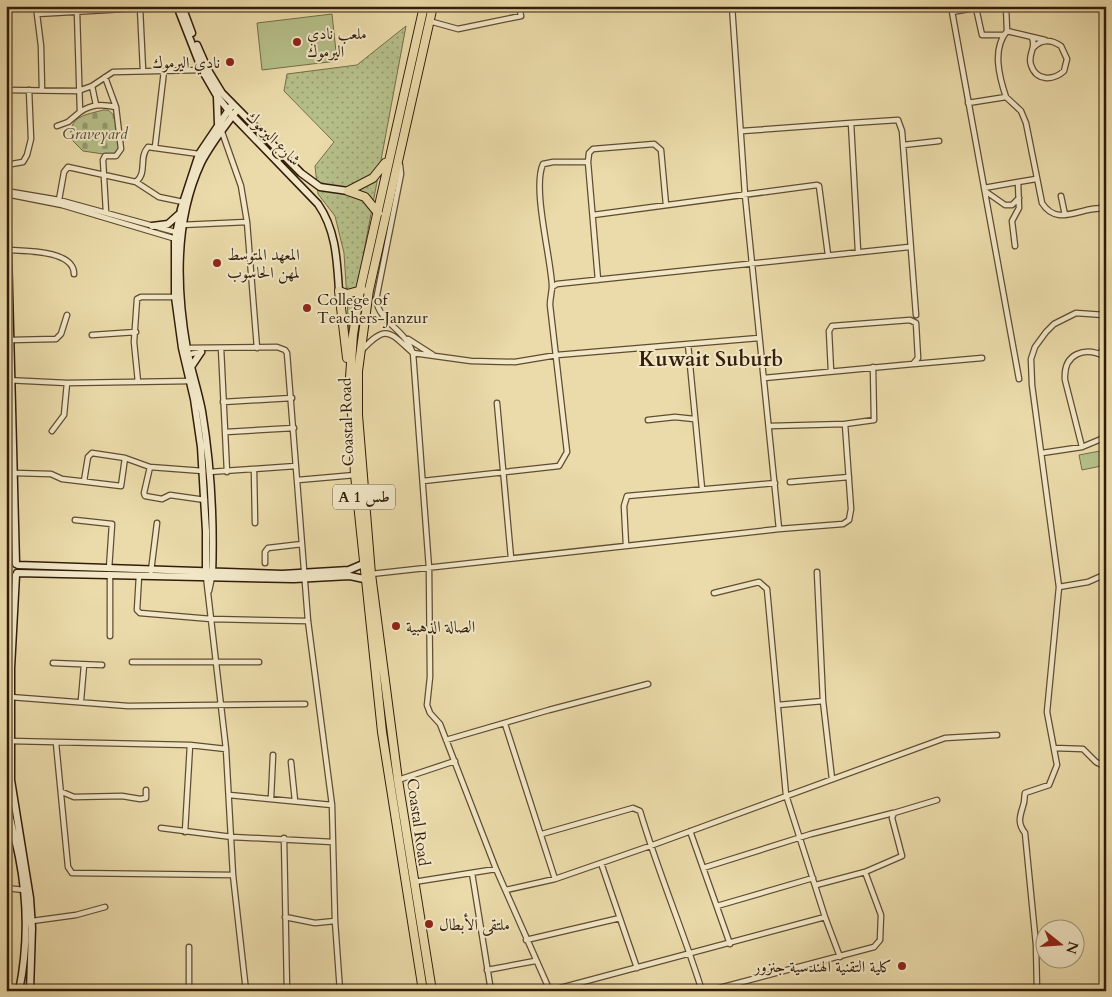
<svg xmlns="http://www.w3.org/2000/svg" width="1112" height="997" viewBox="0 0 1112 997" font-family="Cardo,Amiri,serif">
	<defs>
		<pattern id="grass-dots" width="8" height="8" patternUnits="userSpaceOnUse" patternTransform="scale(1.25)"><rect width="8" height="8" fill="#b6c08a"/><path d="M2 2h.1M6 6h.1" fill="none" stroke="#959b6f" stroke-width="1.8" stroke-linecap="round"/></pattern>
		<pattern id="cemetery-stones" width="16" height="16" patternUnits="userSpaceOnUse" patternTransform="scale(1.25)"><rect width="16" height="16" fill="#b6c08a"/><path d="M2 7V4a2 2 0 0 1 4 0v3zM10 15v-3a2 2 0 0 1 4 0v3z" fill="#959b6f"/></pattern>
	</defs>
	<rect width="100%" height="100%" fill="#ebdbaa"/>
	<filter id="stains"><feTurbulence type="fractalNoise" baseFrequency=".004" numOctaves="4"/><feColorMatrix values="0 0 0 0 .2 0 0 0 0 .09 0 0 0 0 .02 0 0 0 .5 -.17"/></filter>
	<radialGradient id="worn" r=".72"><stop offset=".6" stop-color="#630" stop-opacity="0"/><stop offset="1" stop-color="#630" stop-opacity=".3"/></radialGradient>
	<path fill="url(#grass-dots)" stroke="#746e4a" d="M406,26L349,332L344,253L335,216L318,194L315,166L334,142L284,91L287,74L357,65Z"/>
	<path fill="url(#cemetery-stones)" stroke="#746e4a" d="M103,110H108L116,117L120,146L117,156L83,151L71,139C68,115 87,115 103,110Z"/>
	<path fill="#b6c08a" stroke="#746e4a" d="M332,14L337,61L262,70L257,23Z
		M1105,450L1106,465L1082,470L1079,455Z"/>
	<g fill="none" stroke-linecap="round" stroke-linejoin="round">
		<defs>
			<path id="street" d="M36,6L41,46L42,90
				M951,6L1019,379
				M1006,6L1007,31C992,49 999,76 1006,97
				M1047,6V7
				M140,8L143,70
				M976,8L982,35H1003
				M1006,9L1020,6
				M952,12L986,6
				M37,14L177,6
				M429,21L458,29L521,16L519,6
				M1007,31L1045,40
				M1032,38C1037,47 1027,55 1031,65C1036,81 1053,81 1064,71L1067,59L1061,46C1051,39 1041,39 1033,48
				M105,77L116,107L121,149L116,156H105L103,160L106,212
				M92,86L96,105
				M6,90L78,91L92,86L113,72L202,70
				M968,103L1006,97L1021,111L1026,123L1042,203C1058,229 1084,204 1106,209
				M80,112C92,104 102,104 116,107
				M57,126L68,122L80,112L77,12
				M742,131L851,123
				M222,132L241,186L247,222L257,348
				M903,145L939,141
				M155,147L164,71
				M588,162L598,280
				M6,165L23,162L27,155L31,139L29,90
				M400,165L401,174L376,300C380,323 405,329 413,353L429,568L430,677L427,705L430,713L440,724L496,869
				M136,182L159,197L183,202
				M984,188L1018,182
				M6,191L59,200L179,233
				M985,191L1005,205H1012L1019,198
				M6,194L62,205L176,239
				M1061,196L1065,215
				M59,200L64,172L68,167L136,182C148,172 138,158 148,147L199,154
				M593,215L817,185L819,186L828,255
				M181,225L247,222
				M1015,246L1012,221L1019,208L1018,182L1036,179
				M8,250C25,251 74,250 74,274
				M858,251L851,123L898,120L902,131L916,315
				M552,287L557,284L909,247
				M92,335L136,332
				M408,339L433,355
				M11,340L56,339L61,334L67,315
				M688,344L702,489
				M184,348L277,347L285,350L287,353L308,621L332,805L335,921L340,991
				M221,348L227,472
				M361,351C387,323 389,332 413,353L471,361L515,362L557,355L759,338
				M1100,354L1106,344
				M185,355L202,352
				M914,364L982,358
				M764,378L913,364L918,358L916,323L910,320L832,326L829,331L831,371
				M6,380L67,383L192,381
				M138,382L134,342L137,299L141,297H175
				M223,402L292,398
				M497,403L511,558
				M648,420L675,417L694,419
				M770,426L845,424
				M52,431L64,415L67,383
				M226,432L294,428
				M1082,447L1065,380C1063,353 1085,346 1106,357
				M1042,453L1082,447L1106,437
				M150,467L144,493L145,496L162,499L170,495L205,500
				M254,470L255,523
				M209,472L296,466
				M14,473L51,474L62,479L121,486L125,458
				M298,480L355,475
				M84,481L88,457L92,453L125,458L150,467L203,471
				M423,481L559,466L567,452L550,305C550,298 552,292 552,286C551,258 532,188 543,164L553,162H588L589,153L593,149L654,144L661,150L666,205
				M790,482L849,477
				M75,520L112,524L109,569
				M779,529L843,524L849,520L851,509L845,424L874,420L873,367
				M626,545L624,506L627,496L775,483
				M265,563V552L268,548L302,544
				M151,571L157,523
				M371,574L779,529L745,195L732,6
				M110,575V636
				M139,576L137,610L140,613L211,619L308,621
				M206,576L226,749L233,875L246,991
				M1059,587L1088,582L1106,574
				M209,591L212,577
				M132,662H259
				M53,663L102,665
				M10,697L128,706L305,704
				M81,700L84,665
				M823,701L832,779
				M778,705L823,701L817,572
				M505,724L555,879
				M446,740L549,710L648,684
				M10,741L190,745L226,749
				M56,743L68,867L72,873L233,875
				M1054,748L1083,749L1096,762L1106,767
				M291,762L295,801
				M398,780L455,761
				M62,792L74,797L122,796L140,799L146,798V790
				M229,795L332,805
				M271,798L273,755
				M161,828L232,837L333,842
				M690,831L730,944
				M185,832L190,745
				M542,834L633,808L640,811C658,872 683,930 702,991
				M284,838L287,991
				M601,863L637,968
				M703,868L811,834L893,813
				M472,873L491,991
				M414,882L496,869L550,991
				M816,885L865,872
				M6,888L24,890
				M506,890L555,879L650,846L945,738L997,735
				M717,906L813,878
				M285,917L315,923L335,921
				M825,917L840,957
				M32,921L76,915L105,907
				M526,940L620,918
				M487,970L535,961
				M6,990L8,991
				M189,991V947
				M549,991L825,917L786,795L767,589L759,582L714,593
				M708,991L874,947L880,940L881,915L865,872L902,856L892,818L894,813L937,800
				M1037,991L1036,945L1025,833C1017,823 1020,816 1023,806C1025,802 1024,797 1025,793L1049,785L1057,765L1047,712L1059,587L1032,385L1031,359L1035,347L1046,332L1054,324L1076,313L1104,315"/>
			<path id="secondary" d="M177,6L202,70L217,96L233,116L318,204C336,230 337,260 339,291
				M182,6L192,33
				M197,45L208,70L222,93L301,173L320,187L348,191
				M217,97L218,124
				M6,172L16,564
				M152,226L168,224L178,215
				M191,367L201,352
				M6,386L9,492L8,563
				M18,565L282,574L349,570L363,564
				M17,573L294,579L350,576L364,579
				M16,575L11,668V780L30,898L32,928L30,991
				M206,576V531L201,447L194,399L182,348L175,297V239L181,209L199,154L232,105
				M212,577C214,523 211,465 202,411C198,390 191,370 187,349C176,287 174,221 201,163C210,145 225,126 237,110
				M6,634L7,575
				M6,797C9,818 15,837 19,857C28,902 28,947 19,991"/>
			<path id="highway" d="M348,191L365,197L378,213
				M348,191L373,178L385,163
				M339,291L347,358
				M339,291L347,294L362,290
				M423,991L382,732L355,475L350,377L353,335L360,290L424,6
				M432,991L398,780L371,574L358,415V371L369,290L433,6"/>
		</defs>
		<use href="#street" stroke="#604c32" stroke-width="7"/>
		<use href="#secondary" stroke="#321d0a" stroke-width="9"/>
		<use href="#highway" stroke="#321d0a" stroke-width="10"/>
		<use href="#street" stroke="#f2e8c8" stroke-width="4.5"/>
		<use href="#secondary" stroke="#f2e8c8" stroke-width="6"/>
		<use href="#highway" stroke="#ebdbaa" stroke-width="8"/>
	</g>
	<g fill="#8f2418" stroke="#f2e8c8" stroke-width="2">
		<circle cx="297" cy="42" r="5"/>
		<circle cx="230" cy="62" r="5"/>
		<circle cx="217" cy="263" r="5"/>
		<circle cx="307" cy="308" r="5"/>
		<circle cx="396" cy="626" r="5"/>
		<circle cx="429" cy="924" r="5"/>
		<circle cx="902" cy="966" r="5"/>
	</g>
	<g text-anchor="middle" stroke-width="4" stroke-linejoin="round" paint-order="stroke">
		<rect fill="#f2e8c8" stroke="#6c5a43" stroke-width="1" x="333" y="484.5" width="62" height="25" rx="4"/>
		<g font-size="15" font-weight="bold" fill="#321d0a">
			<text x="364" y="502">A 1 طس</text>
		</g>
		<g font-size="16" fill="#321d0a" stroke="#f2e8c8" text-anchor="start">
			<text x="307" y="39">ملعب نادي<tspan x="307" dy="18">اليرموك</tspan></text>
			<text x="220" y="68" text-anchor="end">نادي اليرموك</text>
			<text x="227" y="260">المعهد المتوسط<tspan x="227" dy="18">لمهن الحاسوب</tspan></text>
			<text x="317" y="305">College of<tspan x="317" dy="18">Teachers-Janzur</tspan></text>
			<text x="406" y="632">الصالة الذهبية</text>
			<text x="439" y="930">ملتقى الأبطال</text>
			<text x="892" y="972" text-anchor="end">كلية التقنية الهندسية جنزور</text>
		</g>
		<g font-size="16" font-style="italic" fill="#5a4e30" stroke="#f2e8c8">
			<text x="95" y="139">Graveyard</text>
		</g>
		<g font-size="16" fill="#321d0a" stroke="#f2e8c8">
			<text transform="translate(274 138) rotate(45)" y="6">شارع اليرموك</text>
			<text transform="translate(346 422) rotate(-92)" y="6">Coastal Road</text>
			<text transform="translate(419 822) rotate(82)" y="6">Coastal Road</text>
		</g>
		<g font-size="21" font-weight="bold" fill="#321d0a" stroke="#f2e8c8">
			<text x="711" y="366">Kuwait Suburb</text>
		</g>
	</g>
	<rect width="1112" height="997" fill="none" stroke="#ebdbaa" stroke-width="25"/>
	<rect x="8" y="8" width="1097" height="982" fill="none" stroke="#321d0a" stroke-width="2.5"/>
	<rect x="12" y="12" width="1087" height="972" fill="none" stroke="#321d0a"/>
	<g transform="translate(1060 944) rotate(107)"><circle r="24" fill="#f2e8c8" stroke="#a5977c"/>
	<path d="M0-4L9 19L0 12L-9 19Z" fill="#8f2418"/>
	<text y="-8" font-size="14" font-weight="bold" text-anchor="middle" fill="#321d0a">N</text>
	</g>
	<rect width="100%" height="100%" filter="url(#stains)"/>
	<rect width="100%" height="100%" fill="url(#worn)"/>
</svg>
